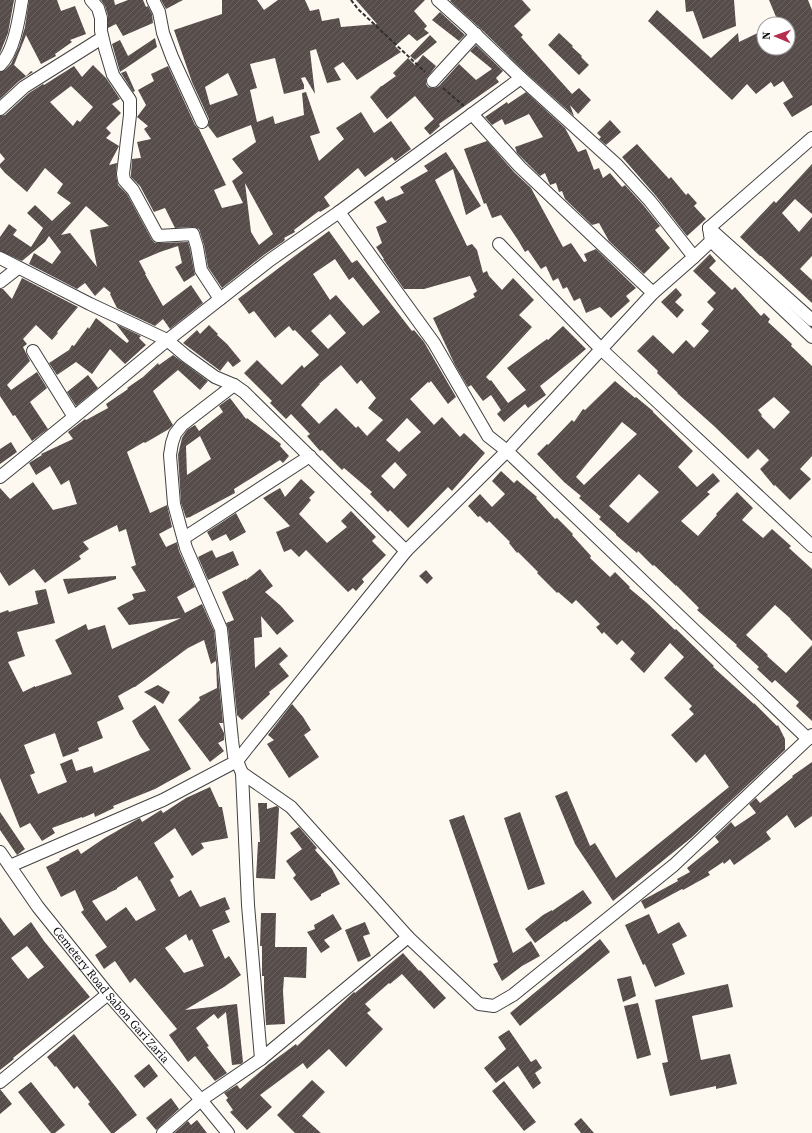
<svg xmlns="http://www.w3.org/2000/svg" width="812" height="1133" viewBox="0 0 812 1133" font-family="'Source Serif 4',serif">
	<defs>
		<pattern id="building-hatch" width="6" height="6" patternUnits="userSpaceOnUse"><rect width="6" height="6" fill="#564d4b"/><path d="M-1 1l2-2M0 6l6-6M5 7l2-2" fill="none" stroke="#696261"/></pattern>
	</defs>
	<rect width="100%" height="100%" fill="#fef9f0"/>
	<path fill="url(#building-hatch)" fill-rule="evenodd" d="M0,0H14L8,33L0,53Z
		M29,0H57L61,11L75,6L86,34L70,40L72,42L55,54L56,56L41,64L26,35L14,65L26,76L31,71L33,72L19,81L0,99V72L5,70L11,64L19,47L25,27Z
		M101,0H114L115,5L128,0H143L146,7L148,6L152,14L153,23L123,36L116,24L108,28V16L105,6Z
		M161,0H183L166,9Z
		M222,0H257L264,10L278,0H305L310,11L319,9L322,21L339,18L341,27L377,24L356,0H425L414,11L427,26L424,29L429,33L417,41L409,34L395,46L401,52L357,80L343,62L334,68L341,80L327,83L316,49L310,51L315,94L305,77L301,78L304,85V89L284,94L275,58L250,64L257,88L250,90L257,122L273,116L275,124L304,115L302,93L306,92L320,133L310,136L319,161L344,139L336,128L361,112L374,133L391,121L411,149L395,161L392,157L365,177L358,168L324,197L330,206L320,212L319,211L294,230L295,232L284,238L285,239L284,241L265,254L222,288L208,267L204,245L199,229L193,227L175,228L165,208L154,212L140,186L131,177V174L132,159L140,158H141L137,142L151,139L144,129L148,126L137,117L146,105L138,90L154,81L151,74L168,66L195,125L199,129L226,185L214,190L222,208L243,203L232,181L243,173L232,159L256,142L251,125L217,138L208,126L209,122V119L192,82L174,30L222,14ZM228,73L238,95L210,105L205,87ZM245,183L273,234L259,245L251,232Z
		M451,0H522L531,10L514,26L523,35L521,37L572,94L579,88L591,100L578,114L570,105L574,116L526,73L481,29L450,1Z
		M685,0H734L736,26L703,39L693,11L686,12Z
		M769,0H808L812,10V105L792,117L783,103L793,97L783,81L774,87L771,82L756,94L747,84L732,100L648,21L657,10L711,58L738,33L739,42L764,30V48H788V24H779Z
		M440,12L465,35L459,41L432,20Z
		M559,33L573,46L572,47L582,56L581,57L589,65L579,75L548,45Z
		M430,35L437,42L415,60L410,56Z
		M155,38L157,47L120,72L112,44L120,40L128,56Z
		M476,45L503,71L496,78L499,82L439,124L440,126L430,135L424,128L434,119L415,96L387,119L370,97L381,86H382L396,76L393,73L408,58L415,65L423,55L436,66L426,79V84L428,87L431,88H435L439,86L459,64L476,80L492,69L470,51Z
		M93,65L106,78L120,99L112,104L121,113L106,128L111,133L106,138L119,146L118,148L109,165L117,163L116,175L118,185L127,194L152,240L155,243H158L188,242L190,249L194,271L195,275L184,282L175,267L182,263L178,246L160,252L139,261L146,274H145L163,306L191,285L203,303L170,329L163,319L155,326L117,308L110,294L111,293L104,287L95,296L85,283L77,289L29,264L34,253L52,264L61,252L49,236L45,242L22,261L0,251V237L9,224L17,230L13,235L31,247L43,228L27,213L35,205L52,221L71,203L57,193L63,184L45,168L27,192L5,173L0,167V164L5,159L0,153V116L5,115L29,93L43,84L44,85L74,66L82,77ZM71,86L93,107L80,122L77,120L73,126L50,102ZM86,206L109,226L90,230L97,267L70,233L61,235Z
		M126,71L135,91L133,92L121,73Z
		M526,92L565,128L578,152L586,149L594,170L599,168L603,178L610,173L622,187L625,185L644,206L660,226L655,230L670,248L644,274L609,241L599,223L592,225L565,199L562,191L559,192L556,183L550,185L545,173L540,176L517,153L515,147L543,137L529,114L505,125L502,119L492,125L485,117L507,102L508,104Z
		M610,120L621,132L606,145L599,139L601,137L597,133Z
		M487,141L514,172L531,188L563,247L571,243L584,262L587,261L584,254L596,249L636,288L626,296L630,301L611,318L600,307L586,313L580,298L574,301L567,287L563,289L558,278L553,281L546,266L541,269L528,250L525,252L518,240L501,215L492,218L486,203L484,204L464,149Z
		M637,144L669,179L671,177L686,195L688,193L697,203L694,206L706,219L687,236L656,196L622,157Z
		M446,152L481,206L466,215L453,169L435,180L467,246L472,244L477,250L483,273L487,271L489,276L502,290L513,278L534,300L519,315L532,327L486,377L490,381L491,380L508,403L526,390L507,368L547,339L548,340L563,326L586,349L574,359L540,386L546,395L528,408L525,404L504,422L497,414L501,410L491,395L483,401L471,385L468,387L455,365L433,318L456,307L475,297L473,294L477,291L470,276L424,289H404L383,259H384L376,247L382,243L376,227L387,222L374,202L383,196L386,201L404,193L400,187L428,171L424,166Z
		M812,164V214L795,199L782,213L799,232L812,217V256L800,269L812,280V303L761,256H760L740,237L774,201L776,203Z
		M329,231L352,263L357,260L412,331L414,330L424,342L456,397L448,404L431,381L429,383L428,382L410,399L434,425L442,417L460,437L464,433L485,453L452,491L448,487L408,528L390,510L388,512L370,494L372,492L344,468L342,470L322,450L320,451L307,436L310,434L291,414L286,419L270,403L272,401L244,373L257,360L282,385L302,365L304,368L319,355L295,330L293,331L289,326L275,338L254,311L249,314L238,299L296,255ZM335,259L349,280L353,277L380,312L363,326L336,295L330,300L313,274ZM330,314L346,333L328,349L311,331ZM341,365L357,384L361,380L376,398L368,408L383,420L367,436L358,426L356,428L336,408L319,424L301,405L320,384H319ZM407,418L421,432L399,452L386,440ZM395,462L407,475L394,489L381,476Z
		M710,254L716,261L709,268L732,290L735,287L761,316L764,313L770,319L768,322L792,344L791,346L812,366V456L800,469L811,479L790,500L775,485L774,486L760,469L769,460L758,449L748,459L714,426L677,393H678L657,373L658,371L637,351L653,335L673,354L686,340L694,348L709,331L701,324L714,309L707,302L716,293L693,271ZM774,397L790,412L774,429L761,416L762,415L758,410Z
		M22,278L78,307L57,332L58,333L52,340L36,325L23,339L27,344L23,347L30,361L7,385L11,390L37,372L47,388L30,402L48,429L32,441L15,415L13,416L0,396V289H3L12,299Z
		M676,288L682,295L675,302L684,310L677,318L661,302Z
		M96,318L127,343L129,341L116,324L141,336L139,338L146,345L125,364L110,349L92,374L76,362L57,375L49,363L69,350L72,345L74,346L88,327L89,329Z
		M209,325L218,334L217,335L227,344L241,361L233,367L228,361L220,371L219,370L183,343L197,330L200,334Z
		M173,355L208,381L200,390L178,370L153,391L173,425L169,429L145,443L144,442L127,452L150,513L167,505L172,527L159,534L166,547L177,542L179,551L195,587L177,597L185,613L202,604L214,631L223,723H219L224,733V740L218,743L224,751L210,762L178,720L200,700L199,697L217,688L216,661L211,664L204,640L188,648L135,687H134L118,696L124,709L97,722L103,738L78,748L79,751L63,757L55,733L24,745L35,773L30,775L38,794L67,782L60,764L72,759L76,771L92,766L94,773L150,750L140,736L132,721L155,705L191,769L155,789L113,806L114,808L95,817L94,813L82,818V817L52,828L55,833L42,841L30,823L20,828L0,778V613L8,610L9,612L19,609L38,604L35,591L46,589L55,623L17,632L25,656L8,662L23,692L35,686V687L72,674L55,640L86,624L88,630L105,625L112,649L181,618L129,625L117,608L134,599L132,594L146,591L131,567L136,565L126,529L119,532L117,525L83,542L89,549L79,556L81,559L45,583L34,569L9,586L0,572V488L10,499L33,482L53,510L77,504L69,480L61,485L50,466L36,475L29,463L42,455L41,454L73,439L68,432L85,419L86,420L108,408L106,404L128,389L127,388L143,377L158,363L159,365Z
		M88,375L98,388L76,406L67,392Z
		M615,381L635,398L636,397L653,411V412L693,451L678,467L697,487L713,473L720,481L707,492L710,494L681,521L698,536L717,515L716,514L737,492L753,508L742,520L763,538L772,529L791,546L789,548L812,569V641L790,619H791L775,605L746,635L768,655L767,656L786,673L812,645V721L796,706L799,702L775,680L772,683L757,669L759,667L736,646L737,645L697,610L699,608L676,585V586L654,565L653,566L638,551L637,553L616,535V534L599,519L601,517L579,498L581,496L564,482L537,454L547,444L548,445L572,420L574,422L583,409L585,410ZM622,422L637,434L584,485L576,477ZM639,474L659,492L628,523L609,506Z
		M230,398L246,419L247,418L281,444L280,446L289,456L283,463L280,460L234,489L235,493L190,517L186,518L181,503L178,455L182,438L187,430L195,425L199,431L223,412L219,406ZM200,436L211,459L187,475L186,446Z
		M11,442L17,452L0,464V449Z
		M501,471L514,483L517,480L537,497L536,498L555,519L557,518L573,534L572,535L591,556L590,558L610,577L615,572L630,587L629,588L647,603L675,630L676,629L714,666L713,667L754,704V703L777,726L778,725L785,739V750L691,838L613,901L575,844L555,796L567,791L590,846L595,843L616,878L729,787L705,754L696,763L671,735L694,714L689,709L692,706L664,678L684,657L670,643L644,673L630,659L635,653L622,640L617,645L604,632L602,634L596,627L600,624L576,600L572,604L558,592L557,593L537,573L538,572L518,552L517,553L509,543L510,542L489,521L487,523L480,516L478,517L468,506L480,494L492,507L505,494L492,481Z
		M301,479L315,492L309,498L311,500L299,514L327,543L347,527L341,521L351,511L376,537L372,541L386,555L362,579L364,582L356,591L353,588L348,592L306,550L299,557L291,549L284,552L276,532L290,526L263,498L280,488L285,497Z
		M236,513L246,532L230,541L226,534L212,541L207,532Z
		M212,550L216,558L233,551L239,565L208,580L198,557Z
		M260,569L273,586L265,592L281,606L294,621L277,635L261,616L262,637L254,638L255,668L280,647L288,656L279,664L289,676L269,692L270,694L242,720L237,715L228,628L226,623L234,620L222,592L246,579V580Z
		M426,570L433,578L427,584L419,576Z
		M116,576V579L68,594L63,579Z
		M158,685L170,692L163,704L144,692Z
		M292,704L303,717L311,730L304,735L319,757L289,778L267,744L274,740L268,735Z
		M812,762V816L795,828L787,815L766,832L771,839L734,865L730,859L724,864L723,862L708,872L710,875L683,890L682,889L645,909L641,901L678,881L677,879L690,872L687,868L719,842L715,837L731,822L735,827L756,813L749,804L756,798L760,803L793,777L792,776Z
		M210,787L219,807H222L228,838L201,843L204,848L192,856L175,828L154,843L174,877L170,880L179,897L191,890L200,907L225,897L230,909L225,911L230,922L212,930L225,959L229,956L241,975L224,987L185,1010L237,1004L243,1062L241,1064L232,1065L226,1012L218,1019L214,1014L196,1028L209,1046L207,1047L227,1073L215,1081L195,1056L188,1062L169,1035L177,1029L135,978L130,983L115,961L104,969L95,955L107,947L81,912L84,910L75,890L61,897L46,867L60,860L59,859L78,849L81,854L103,839L136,820L140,818L142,822L161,810L163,813L186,798ZM137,876L139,881L140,880L156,910L136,921L126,907L106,921L92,901L117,889V888ZM186,934L189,941L192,939L204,966L184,973L165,948Z
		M258,803H267V809L277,806L279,808L275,879L256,878L258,842H260Z
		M0,812L25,849L17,855L0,830Z
		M520,812L545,884L528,890L504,818Z
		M464,815L513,953L531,941L540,956L522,966L502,981L493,964L498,962L449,820Z
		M299,827L317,848L315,850L332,869L340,884L321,894V896L311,901L293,878L296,875L286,861L302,849L290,833Z
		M583,890L592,903L566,922L565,921L535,943L525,929L543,915L552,910V911Z
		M261,913H276L275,947H307L306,978L284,977L283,991L285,1024L266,1025L264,989V976H262V946H260Z
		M333,914L342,929L324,940L330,947L321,953L307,932L315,929L314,925Z
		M649,914L658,934L679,922L687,936L672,944L685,974L655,987L645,964L643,965L625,925Z
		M0,917L14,936L31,922L44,941L90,997L13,1058L14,1059L0,1070ZM27,946L44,967L28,979L11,958Z
		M365,922L370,934L363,936L371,956L358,962L345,930Z
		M600,939L610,952L520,1026L510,1013Z
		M403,953L419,971L420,970L446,998L434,1009L402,974L390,984L389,983L365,1004L371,1010L367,1013L383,1029L346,1067L329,1049L307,1069L303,1063L260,1095L272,1107L247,1130L230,1112L233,1110L226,1100L228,1098L224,1093L237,1085L240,1089L269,1064L296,1044L297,1046L354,992L355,993Z
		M631,976L636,996L623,1002L617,979Z
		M728,984L733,1007L692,1016L701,1060L730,1054L737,1084L716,1089V1086L670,1096L662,1063L668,1062L655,1000Z
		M638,1003L651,1055L637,1059L624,1006Z
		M509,1030L531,1062L536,1059L542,1068L535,1073L541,1083L533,1089L518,1066L496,1083L484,1068L506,1049L498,1037Z
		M74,1034L119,1091L137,1115L114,1133H111L88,1104L90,1102L77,1086L74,1089L56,1066L55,1067L47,1057Z
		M149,1064L158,1076L144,1088L134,1076Z
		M312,1080L325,1092L302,1116L321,1133H295L277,1115Z
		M504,1081L536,1122L524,1131L492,1091Z
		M31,1082L65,1125L55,1133H51L18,1092Z
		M0,1089L12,1104L0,1114Z
		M171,1098L179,1109L156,1130L146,1118Z
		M581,1118L594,1133H581L574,1124Z
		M197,1120L207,1133H174L188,1121L191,1125Z"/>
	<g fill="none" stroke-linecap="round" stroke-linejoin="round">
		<defs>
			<g id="street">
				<path d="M91,0L98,8L101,18V31L105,48L113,75L130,100V115L123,174L124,180L133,190L158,236L193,234L197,247L201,270L220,299"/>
				<path d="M153,0L159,12L163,33L172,57L202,122"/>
				<path d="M438,0L467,26L521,78L617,165L650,201L694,257"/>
				<path d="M0,65C14,52 19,19 22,0"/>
				<path d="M433,81L476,34"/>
				<path d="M0,109L24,87L102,38"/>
				<path d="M472,114L520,167L653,293"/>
				<path d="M339,212L434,343L488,436L507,451L808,739"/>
				<path d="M709,228L812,320"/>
				<path d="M709,228L812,138"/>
				<path d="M711,241L812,337"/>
				<path d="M499,244L601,349L812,546"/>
				<path d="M0,258L90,304L167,340L186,356L215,377L234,385L244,392L406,551"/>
				<path d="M0,282L18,268"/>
				<path d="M33,351L74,417"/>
				<path d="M0,477L74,417L160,346L270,260L339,212L521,78"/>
				<path d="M184,538L310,456"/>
				<path d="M242,773L291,807L408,937L479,1004L494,1006L513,995L674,865L812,735"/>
				<path id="s1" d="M0,852L38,907L108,994L201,1100L228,1133"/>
				<path d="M10,866L163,800L237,761L234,756L232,740L221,629L186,548L174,504L170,455L172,443L175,434L182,425L234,385"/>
				<path d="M261,1059L248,905L242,773L237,761L248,747L406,551L507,451L653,293L694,257L711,241L709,228"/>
				<path d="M0,1082L108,994"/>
				<path d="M163,1133L201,1100L261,1059L408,937"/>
			</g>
		</defs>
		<use href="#street" stroke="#414141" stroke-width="14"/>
		<path stroke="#303030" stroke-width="2" stroke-dasharray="4 2" stroke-linecap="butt" d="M351,0L358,9L425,72
			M443,88L464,106"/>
		<use href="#street" stroke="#fff" stroke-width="12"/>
	</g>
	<g text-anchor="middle" stroke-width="4" stroke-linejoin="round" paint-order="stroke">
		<g font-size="12" fill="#0e0e0e" stroke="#fff">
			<text dy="4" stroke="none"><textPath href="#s1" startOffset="181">Cemetery Road Sabon Gari Zaria</textPath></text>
		</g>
	</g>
	<g transform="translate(776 36) rotate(272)"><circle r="19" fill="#ffffff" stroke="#9f9f9f"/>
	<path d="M0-3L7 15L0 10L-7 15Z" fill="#b62e4d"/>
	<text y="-6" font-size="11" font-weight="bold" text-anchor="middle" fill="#0e0e0e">N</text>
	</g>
</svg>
